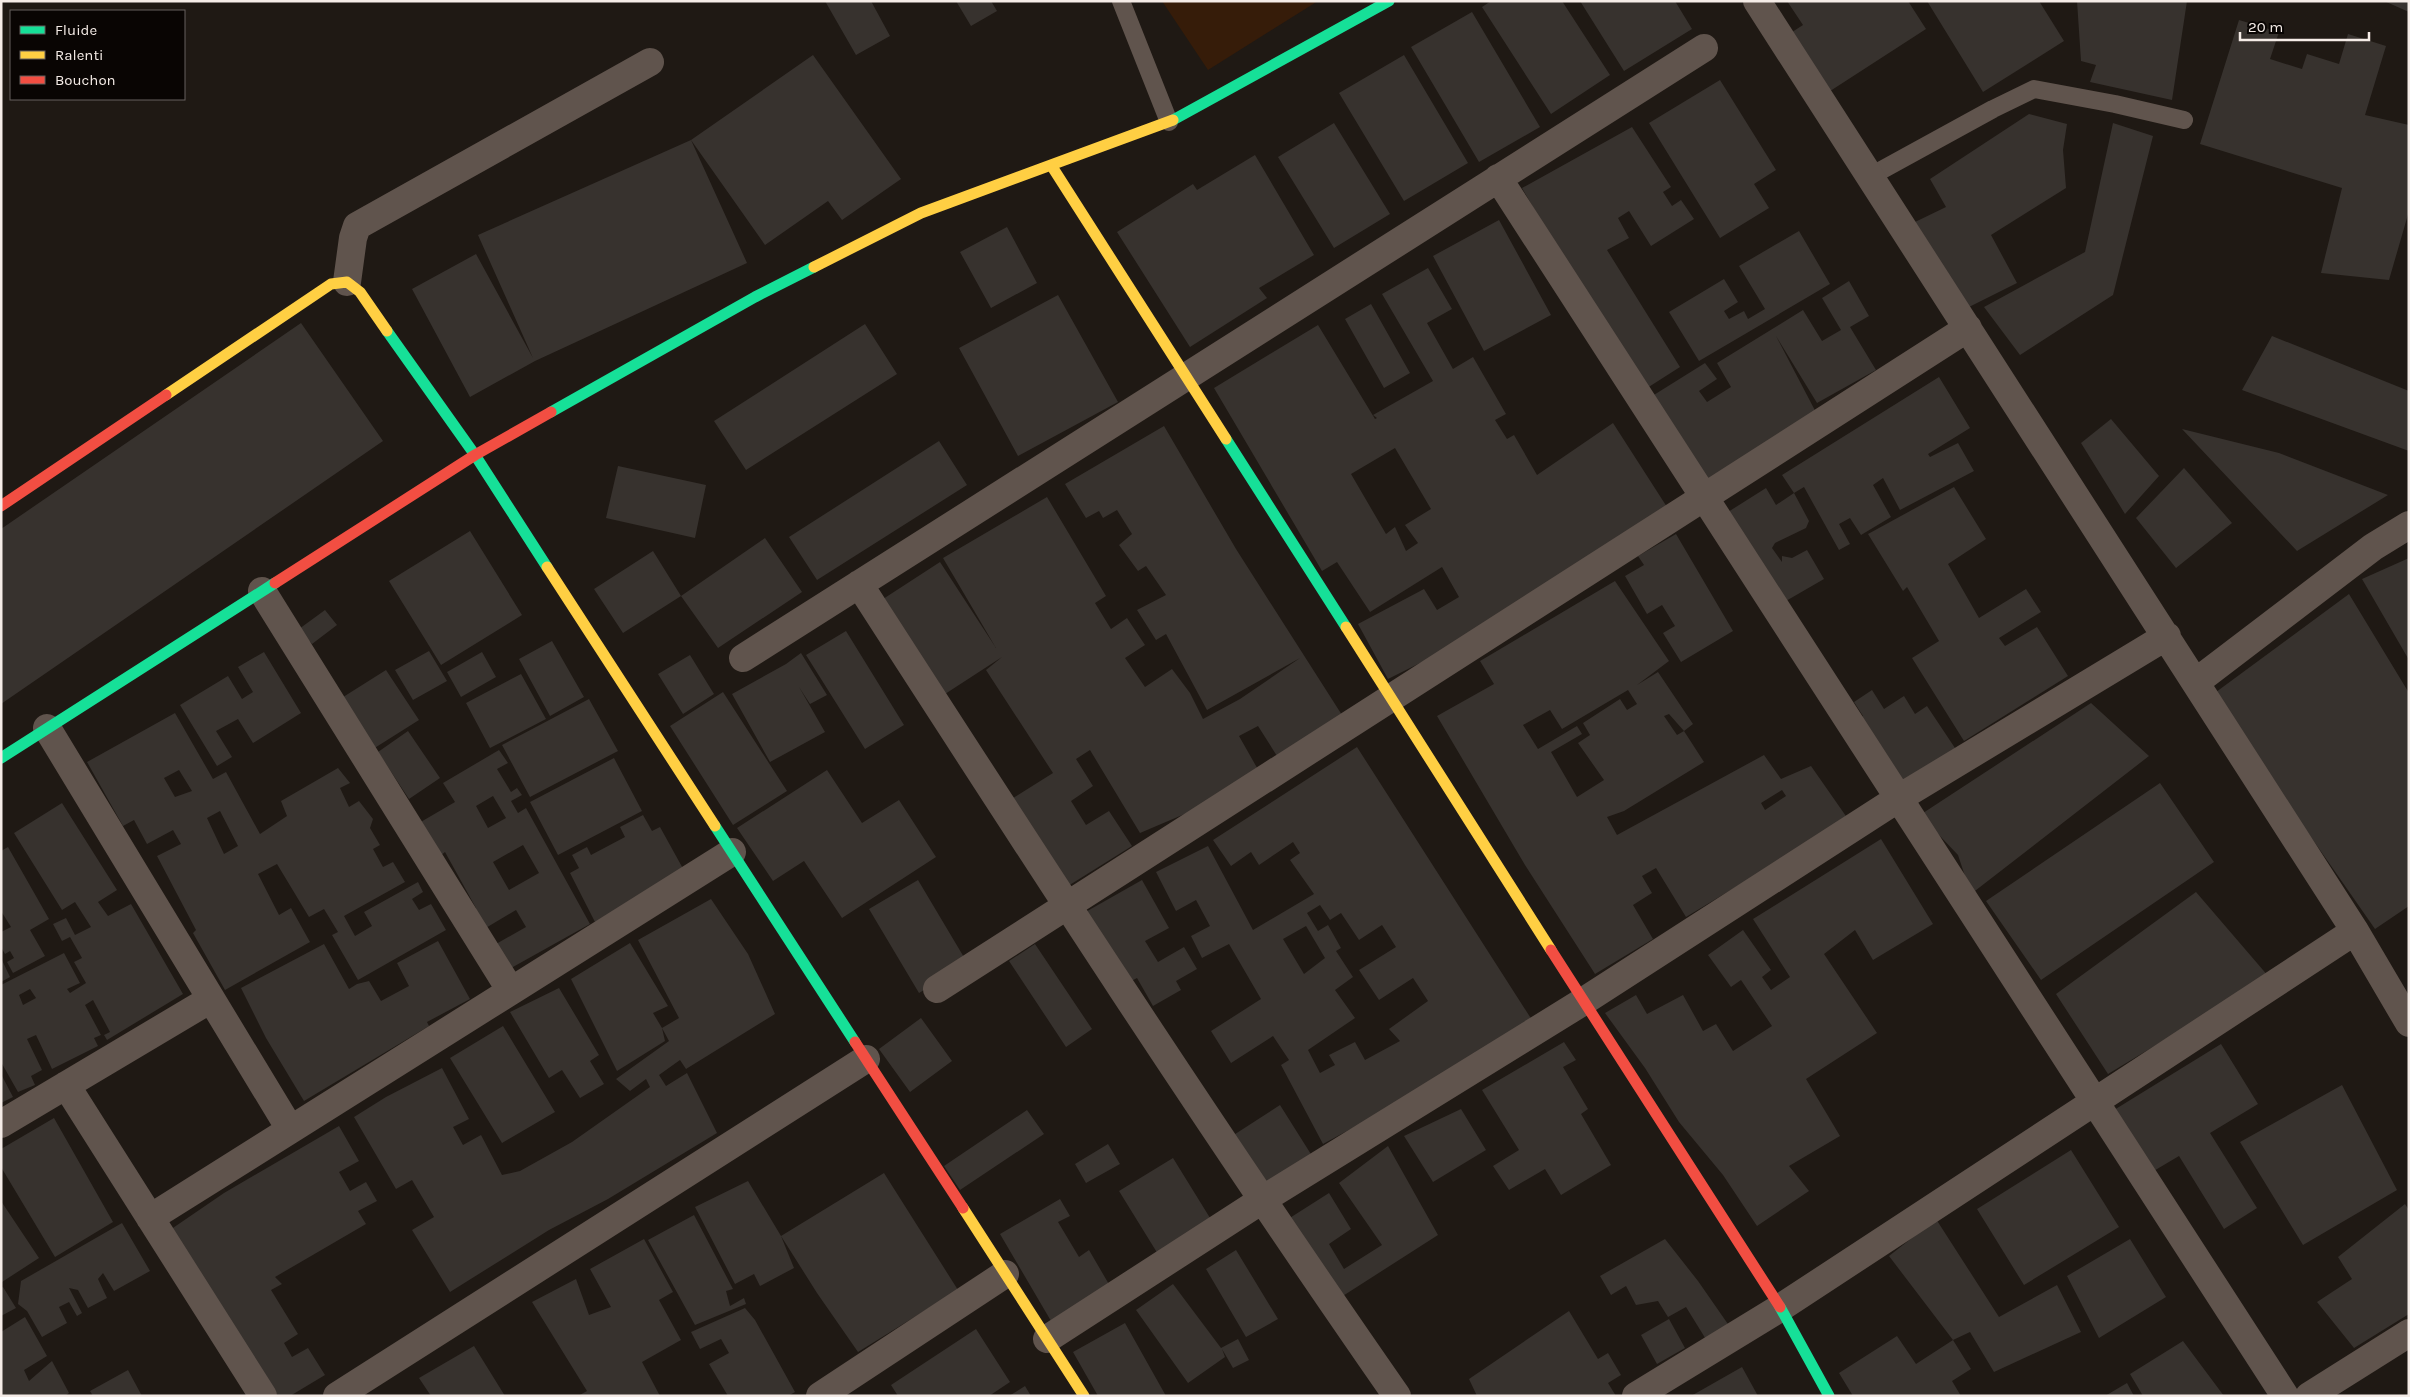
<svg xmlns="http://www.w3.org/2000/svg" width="2410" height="1397" viewBox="0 0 2410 1397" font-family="Karla,sans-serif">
	<rect width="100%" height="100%" fill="#1f1914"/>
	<path fill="#361c09" d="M1162,1H1318L1208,70Z"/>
	<path fill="#37322e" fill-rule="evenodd" d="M825,1H871L890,36L856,55Z
		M956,1H991L997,11L971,26Z
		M1491,1H1562L1610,75L1551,114L1482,7Z
		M1580,1H1675L1692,29L1624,71Z
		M1787,1H1908L1926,29L1824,95L1786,36L1803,25Z
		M1927,1H2039L2064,41L1983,92Z
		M2077,1H2187L2172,100L2090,82L2096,65L2081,61Z
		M2384,1H2409V12Z
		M1472,12L1540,127L1479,162L1411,47Z
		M2239,20L2279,32L2270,59L2302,69L2307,54L2339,64L2348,34L2386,46L2365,115L2409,125V211L2389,280L2321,273L2342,188L2200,144Z
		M813,55L901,179L842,220L828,201L765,245L691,140Z
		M1404,55L1468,163L1404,201L1339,93Z
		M1720,80L1776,170L1754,184L1769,208L1720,238L1649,123Z
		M2029,114L2067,124L2063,150L2066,188L1991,235L2017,283L1965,309L1915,222L1946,207L1930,179Z
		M1334,123L1390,214L1334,248L1278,157Z
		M2113,123L2153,136L2113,295L2020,355L1984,307L2085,252Z
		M1632,127L1671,187L1663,192L1672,206L1681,200L1694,219L1651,246L1629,211L1618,218L1629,238L1607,250L1680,367L1644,390L1584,295L1522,188Z
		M691,140L747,263L535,361L470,397L412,289L476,254L533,358L478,235Z
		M1255,155L1314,255L1259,288L1267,298L1190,347L1117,232L1193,184L1197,190Z
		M1499,220L1551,315L1484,351L1433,256Z
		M1007,227L1037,283L991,308L960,252Z
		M1799,231L1830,284L1699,361L1669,312L1724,279L1738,302L1724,311L1729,319L1744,311L1748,319L1765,309L1739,266Z
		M1428,268L1452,309L1427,323L1453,369L1473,357L1506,414L1495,420L1507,439L1514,435L1537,475L1613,423L1667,507L1432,657L1388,679L1358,624L1424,589L1437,610L1459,597L1442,567L1370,612L1337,562L1322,571L1214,388L1318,325L1375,419L1377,418L1373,415L1433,381L1382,294ZM1395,448L1431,509L1405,525L1418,543L1406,551L1395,527L1386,534L1351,474Z
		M1849,281L1869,316L1850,327L1876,370L1817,403L1776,336L1820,420L1709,490L1649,398L1705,363L1717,379L1699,391L1707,402L1731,387L1717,363L1803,310L1822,341L1841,330L1822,298Z
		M1058,295L1118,402L1018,456L959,348Z
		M1371,304L1410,373L1384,388L1345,319Z
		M301,323L383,441L1,704V529Z
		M865,324L897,374L746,470L714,421Z
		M2272,336L2409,391V451L2242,390Z
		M1939,377L1970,428L1928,454L1930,457L1958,443L1974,471L1900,510L1883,478L1873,485L1891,517L1861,535L1850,518L1839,524L1850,544L1839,550L1804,487L1794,493L1809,521L1806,528L1775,543L1772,548L1782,562V556L1792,558L1807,550L1824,579L1779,605L1728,512L1766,488L1776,505L1794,493L1782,475Z
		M2111,419L2159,476L2125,514L2081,443Z
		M1164,426L1236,549L1342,715L1277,756L1258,726L1239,736L1260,773L1187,813L1140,833L1090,750L1076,759L1093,786L1071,801L1086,825L1109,811L1132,846L1060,891L1005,803L1053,773L986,670L1002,657L942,696L880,601L940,562L996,648L943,558L1047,497L1106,596L1095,603L1111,629L1127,618L1145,645L1125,658L1145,687L1172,669L1190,693L1203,719L1240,699L1300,658L1207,710L1166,634L1156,640L1137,610L1166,595L1146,566L1138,571L1119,545L1132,534L1117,510L1103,518L1099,511L1086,518L1065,484Z
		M2182,429L2279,453L2388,495L2297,551Z
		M939,441L967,485L817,580L789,537Z
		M618,466L706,485L695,538L606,518Z
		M2184,468L2232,523L2176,568L2136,518Z
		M1954,487L1986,539L1948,564L1979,618L2026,589L2041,612L1999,638L2005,646L2037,627L2068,676L1964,741L1912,658L1939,641L1907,587L1903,591L1868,534Z
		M470,531L522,615L441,665L389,581Z
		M1676,534L1733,631L1681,662L1663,633L1675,626L1662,605L1647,614L1625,576L1644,565L1638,556Z
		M765,538L802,592L718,648L681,596L623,633L594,589L653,551L681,596Z
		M2409,558V660L2362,579Z
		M1615,581L1669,661L1637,685L1658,672L1693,724L1684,731L1669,714L1664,716L1677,735L1684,731L1704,762L1624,811L1607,817L1617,835L1764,755L1781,779L1811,766L1848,819L1686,917L1656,868L1642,876L1652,893L1633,905L1653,939L1595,974L1525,865L1437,716L1494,684L1480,661ZM1628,690L1637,704L1627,710L1620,699L1583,723L1590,735L1578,743L1604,780L1577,797L1551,752L1582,734L1577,726L1538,749L1523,725L1550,710L1562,729ZM1782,790L1786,796L1765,810L1761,803Z
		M2349,594L2409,693V906L2375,929L2212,695Z
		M325,610L337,625L312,644L299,629Z
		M846,631L904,725L865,749L806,655Z
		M552,641L584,697L550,716L519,659Z
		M429,651L447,681L413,700L395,670Z
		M264,652L301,713L253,743L238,719L216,731L232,757L217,766L180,705L228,676L242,699L253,692L238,667Z
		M482,652L496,677L461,697L447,672Z
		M801,653L827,695L810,704L799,687L825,732L770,762L732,694L786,664Z
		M690,655L714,694L683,714L658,674Z
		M386,670L419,720L373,749L340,699Z
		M521,674L546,719L490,748L466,703Z
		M1872,690L1884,709L1904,696L1915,714L1927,706L1957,751L1901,788L1857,720L1863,716L1854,702Z
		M723,692L787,791L733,825L670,726Z
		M589,699L618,751L530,797L502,745Z
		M2091,703L2149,756L1971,894L1958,855L1920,815Z
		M175,713L213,779L226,772L260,834L287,816L281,801L338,768L350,783L340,788L349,807L359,801L373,819L370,828L380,845L373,849L383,867L393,862L405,882L344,916L355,936L372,926L364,912L418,882L423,892L412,899L419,910L431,904L446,930L358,980L332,935L338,932L324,909L309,917L277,864L258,874L279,915L291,908L310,942L225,990L193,933L196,930L157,856L181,844L173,830L147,844L134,820L123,826L87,762ZM179,770L192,791L175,797L164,778ZM220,811L238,846L224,854L207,818Z
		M408,731L440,778L409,799L378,752Z
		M1357,747L1532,1020L1426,1088L1323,1144L1281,1065L1289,1060L1273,1036L1231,1063L1211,1031L1261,999L1229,944L1202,958L1191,936L1210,926L1196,900L1176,911L1156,872L1208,846L1253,930L1314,894L1290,860L1300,853L1293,842L1259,865L1251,852L1231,866L1213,840ZM1320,905L1330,920L1341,913L1359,940L1382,925L1396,947L1359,970L1379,1000L1413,978L1428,1001L1389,1029L1400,1041L1365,1060L1355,1042L1329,1055L1335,1065L1320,1073L1308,1050L1355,1018L1335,990L1353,977L1336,951L1341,948L1328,925L1318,931L1307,913ZM1306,926L1325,958L1304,974L1283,939Z
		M499,750L508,763L497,769L511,792L517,788L522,795L511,801L518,813L526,808L590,924L502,973L489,948L526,927L516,910L479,932L468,913L476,908L445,852L439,857L419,823L455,802L443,783ZM493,796L506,818L488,828L476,806ZM523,845L539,873L509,890L493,862Z
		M614,758L642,811L558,855L530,802Z
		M827,770L862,823L899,800L936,857L842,918L804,861L773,881L737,828Z
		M2160,783L2214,862L2041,980L1986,901Z
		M62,803L117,890L98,902L108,916L131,904L183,994L107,1040L104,1035L110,1032L93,1000L85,1005L101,1035L94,1038L98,1046L52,1069L36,1035L27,1039L42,1070L31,1076L35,1085L18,1092L1,1062V985L64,953L80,983L67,989L70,993L86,983L74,962L82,958L70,937L62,941L53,924L66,918L75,935L91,927L75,902L62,910L14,833ZM30,989L36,998L23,1005L19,995Z
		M643,815L652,831L660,827L686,874L595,922L570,873L579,868L572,855L587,847L591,855L625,837L620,827Z
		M1881,839L1933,924L1873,960L1855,930L1824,954L1877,1033L1806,1079L1840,1136L1789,1166L1809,1191L1757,1226L1723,1175L1679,1122L1645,1068L1605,1013L1636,995L1647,1014L1683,995L1703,1031L1716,1024L1733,1051L1772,1026L1741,980L1731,987L1708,955L1743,930L1771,970L1762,977L1771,990L1790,977L1753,919Z
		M8,847L49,919L30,930L45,956L13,973L7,962L14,958L10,951L5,954L1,947V932L11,927L1,911V851Z
		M918,880L968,964L919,993L869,909Z
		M1142,880L1169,928L1145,941L1158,962L1184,947L1197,969L1176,981L1181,990L1153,1006L1137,978L1122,986L1082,914Z
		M2196,892L2269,977L2108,1074L2056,994Z
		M711,899L748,954L775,1014L686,1069L680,1060L659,1075L666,1086L687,1073L717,1133L608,1199L549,1230L450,1292L412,1230L434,1217L412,1180L396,1189L354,1117L386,1097L442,1068L469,1119L453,1127L463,1145L481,1135L502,1175L520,1171L572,1142L650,1087L646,1079L630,1091L616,1079L669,1041L662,1028L679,1018L638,940Z
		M438,941L470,999L427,1022L429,1026L304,1101L266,1038L241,988L324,944L349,989L357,984L369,981L381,1001L409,986L397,963Z
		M630,943L668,1006L653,1013L662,1028L665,1041L617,1071L571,979Z
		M1035,944L1092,1029L1066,1047L1009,961Z
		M1,958L10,977L1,982Z
		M559,988L599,1055L590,1061L604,1084L580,1098L562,1070L549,1078L510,1012Z
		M921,1018L952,1061L910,1092L879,1049Z
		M503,1026L555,1112L502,1143L450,1058Z
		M1564,1042L1576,1060L1563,1067L1588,1109L1581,1114L1611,1165L1561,1195L1545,1169L1509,1190L1493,1166L1519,1150L1482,1090Z
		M2221,1044L2258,1104L2210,1133L2257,1208L2224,1229L2179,1156L2152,1172L2114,1110Z
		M1,1074L13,1097L1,1103Z
		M2342,1085L2397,1190L2303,1245L2240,1142Z
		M1280,1105L1314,1159L1263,1192L1229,1138Z
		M1461,1109L1486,1150L1433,1182L1404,1136Z
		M1027,1110L1044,1134L960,1190L944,1166Z
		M54,1118L113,1222L55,1257L1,1167V1149Z
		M339,1126L359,1161L339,1172L350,1191L366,1182L377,1201L358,1211L366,1224L275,1277L282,1284L271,1290L298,1334L284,1343L292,1357L308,1348L325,1375L290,1396H267L167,1232L224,1193Z
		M1108,1144L1120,1164L1086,1183L1075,1164Z
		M1388,1146L1438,1235L1335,1301L1285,1221L1329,1193L1351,1229L1329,1244L1344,1269L1382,1245L1339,1183Z
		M2071,1150L2119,1227L2024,1285L1977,1209Z
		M1173,1158L1215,1226L1161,1259L1119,1191Z
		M884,1173L958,1290L858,1352L817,1293L781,1236Z
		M748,1181L781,1236L794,1268L760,1286L754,1274L735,1284L695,1207Z
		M1060,1199L1070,1216L1058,1222L1079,1257L1089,1250L1110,1286L1051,1321L1000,1234Z
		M1,1201L39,1258L2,1282L1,1281Z
		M2405,1204L2409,1210V1314L2354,1348L2317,1302L2352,1279L2338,1257Z
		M694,1215L733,1289L726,1291L730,1306L744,1298L746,1304L695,1325L648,1240Z
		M1936,1219L1999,1317L2057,1285L2081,1332L1994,1372L1970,1332L1953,1340L1971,1369L1952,1381L1961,1396H1853L1839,1373L1897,1336L1916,1364L1953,1340L1889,1256Z
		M122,1223L150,1271L114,1291L103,1273L98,1279L107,1298L88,1308L78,1290L69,1288L82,1313L77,1316L69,1302L59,1307L67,1323L42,1337L27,1311L18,1304L21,1281Z
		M644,1239L673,1292L659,1300L681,1340L642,1362L660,1396H578L587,1391L532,1302L576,1279L589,1315L611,1307L590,1269Z
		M1665,1239L1698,1281L1730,1327L1707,1341L1686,1307L1668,1317L1658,1301L1636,1305L1626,1286L1611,1295L1600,1276Z
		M2130,1239L2166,1297L2099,1338L2067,1276Z
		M1236,1250L1278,1319L1246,1337L1206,1269Z
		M1173,1284L1221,1348L1238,1339L1249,1360L1233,1368L1222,1349L1225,1357L1188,1383L1136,1310Z
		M3,1287L16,1308L1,1316V1288Z
		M745,1308L755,1320L795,1392L788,1396H728L709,1364L729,1353L721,1339L700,1349L691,1332Z
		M1569,1311L1598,1359L1608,1353L1621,1375L1608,1383L1616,1396H1477L1469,1379Z
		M25,1317L47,1356L24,1370L29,1381L52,1361L69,1393L65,1396H1V1332Z
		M1669,1319L1685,1348L1657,1364L1641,1335Z
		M1125,1323L1166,1396H1098L1073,1352Z
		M976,1329L1010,1382L989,1396H898L891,1385Z
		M2183,1341L2224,1396H2143L2130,1374Z
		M474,1346L505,1396H431L419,1378Z
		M1742,1367L1758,1396H1691Z
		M128,1370L142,1396H93L90,1391Z
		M2127,1383L2134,1396H2105Z
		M1025,1386L1031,1396H1009Z"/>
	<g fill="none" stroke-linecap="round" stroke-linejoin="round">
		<path stroke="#60544d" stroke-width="18" d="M1121,1L1169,122
			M1869,177L1993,109L2034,89L2115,104L2184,120"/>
		<path stroke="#60544d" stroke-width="28" d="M1757,1L2355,931L2409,1023
			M1498,178L2285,1396
			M347,282L353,238L357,226L650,62
			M859,584C1035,857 1211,1129 1397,1396
			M262,591L511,991
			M743,658L1704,48
			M2196,682L2373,547L2409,525
			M47,728L290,1129
			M937,989L1968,328
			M66,1085L263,1396
			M1,1124L211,999
			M150,1218L732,852
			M1047,1339L1262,1200L1584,1001L1899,798L2167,636
			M337,1396L866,1059
			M820,1396L1005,1274
			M1636,1396L1780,1308L2355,931
			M2309,1396L2409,1333"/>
		<path stroke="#16e098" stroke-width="11" d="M1173,120L1389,1
			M387,331L475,455L547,567
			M551,412L755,297L814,267
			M1226,439L1346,627
			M1,758L275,583
			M715,826L855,1042
			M1780,1307L1829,1396"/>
		<path stroke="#ffcf43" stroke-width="11" d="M1051,165L1226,439
			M814,267L921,213L1173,120
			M166,395L331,284L347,282L360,292L387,331
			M547,567L715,826
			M1346,627L1551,950
			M963,1208L1084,1396"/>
		<path stroke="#f24e42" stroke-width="11" d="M1,506L166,395
			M275,583L475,455L551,412
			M1551,950L1780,1307
			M855,1042L963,1208"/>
	</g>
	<rect width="2410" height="1397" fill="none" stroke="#f5ece7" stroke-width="5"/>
	<rect x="10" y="10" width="175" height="90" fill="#090503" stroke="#67615e"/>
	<rect x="20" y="26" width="25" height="8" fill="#16e098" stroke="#67615e"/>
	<text x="55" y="35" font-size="15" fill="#f5ece7">Fluide</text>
	<rect x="20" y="51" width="25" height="8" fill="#ffcf43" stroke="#67615e"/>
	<text x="55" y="60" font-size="15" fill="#f5ece7">Ralenti</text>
	<rect x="20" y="76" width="25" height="8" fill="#f24e42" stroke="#67615e"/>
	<text x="55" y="85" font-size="15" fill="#f5ece7">Bouchon</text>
	<path d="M2240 32v8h129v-8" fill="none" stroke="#f5ece7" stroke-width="2.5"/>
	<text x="2248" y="32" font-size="15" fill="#f5ece7" stroke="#090503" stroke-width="4" paint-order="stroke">20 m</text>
</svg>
